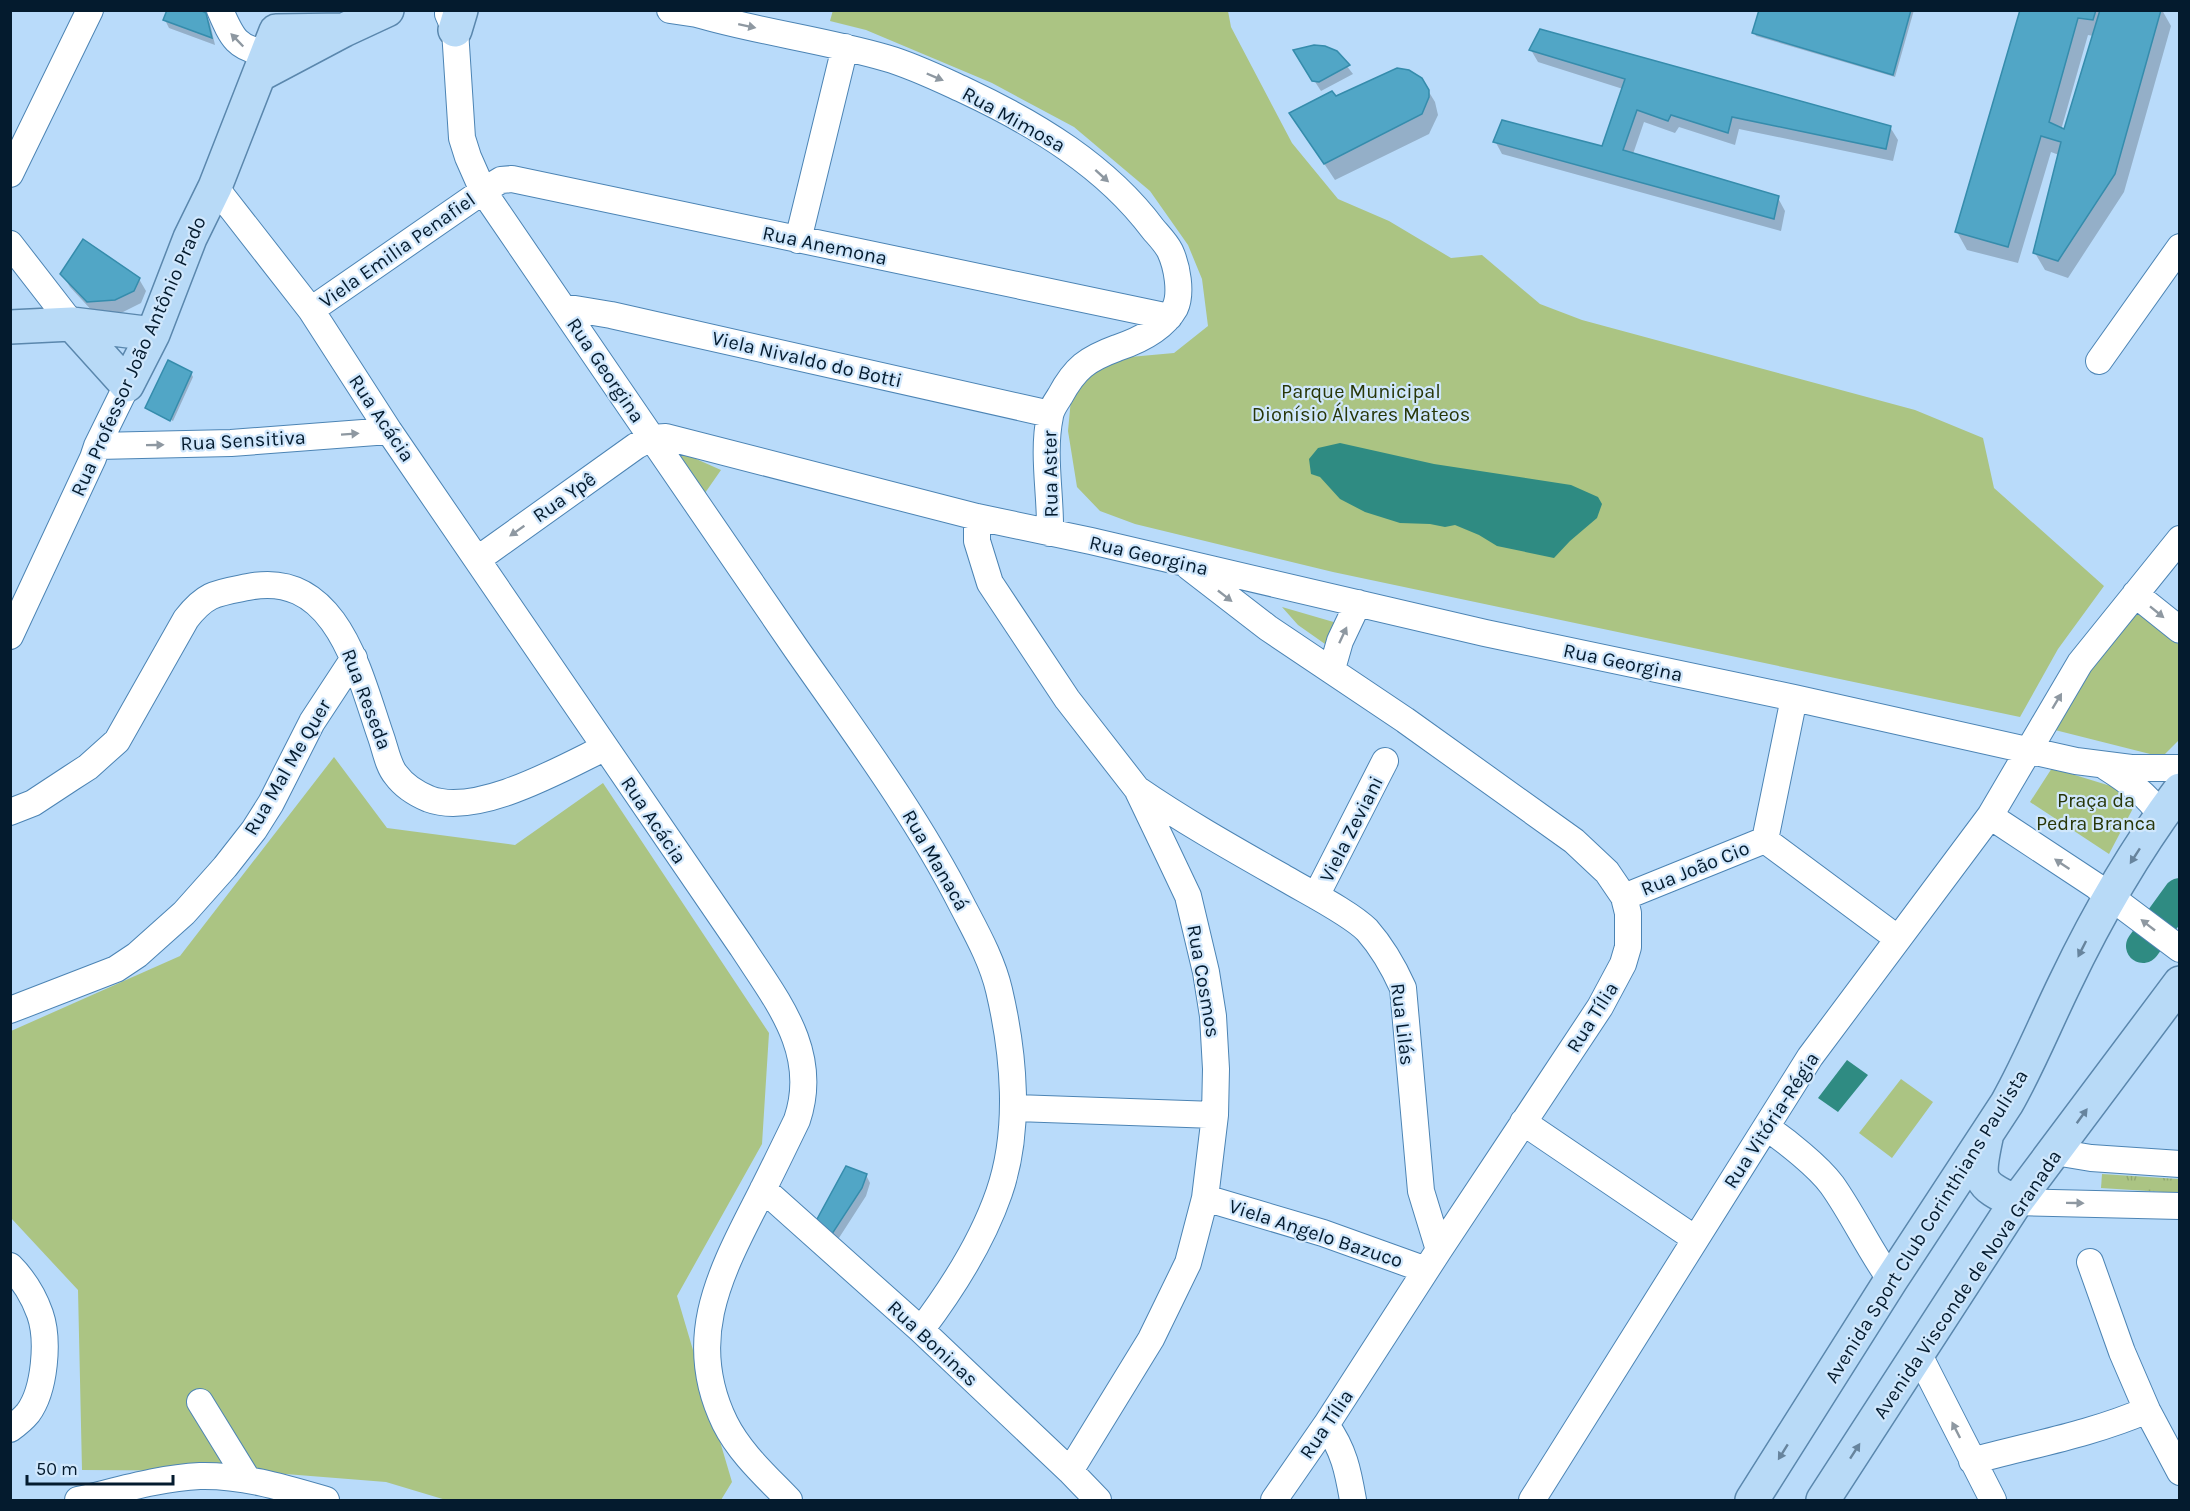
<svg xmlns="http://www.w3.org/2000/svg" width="2190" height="1511" viewBox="0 0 2190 1511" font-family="Karla,sans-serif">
	<defs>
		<pattern id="grass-tufts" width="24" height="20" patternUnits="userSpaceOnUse" patternTransform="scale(1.5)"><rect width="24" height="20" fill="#abc483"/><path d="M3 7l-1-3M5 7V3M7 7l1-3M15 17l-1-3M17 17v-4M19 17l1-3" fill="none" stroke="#92a871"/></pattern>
	</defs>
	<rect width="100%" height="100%" fill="#b9dbfa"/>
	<path fill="url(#grass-tufts)" d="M2102,1174L2179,1179V1193L2101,1188Z"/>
	<path fill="#abc483" d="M833,10L1228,11L1231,27L1292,143L1338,199L1389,221L1451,258L1482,255L1540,304L1582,320L1915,410L1983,438L1994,488L2104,586L2058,649L2020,717L1333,572L1135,524L1100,511L1077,487L1068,431L1072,388L1097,363L1130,357L1174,353L1208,326L1202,279L1188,245L1150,191L1074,127L992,83L866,30L830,21Z
		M676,450L721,470L705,493Z
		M1282,607L1337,623L1325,644L1298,625Z
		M2135,610L2179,645V740L2162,757L2047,728Z
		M334,757L387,828L515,845L603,783L769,1033L762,1144L677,1296L732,1482L721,1500H446L386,1482L247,1471L82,1470L78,1290L11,1218V1031L180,956Z
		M2052,768L2140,795L2109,854L2030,802Z
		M1901,1079L1933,1102L1892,1158L1859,1133Z"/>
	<path fill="#2f8b82" d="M1340,443L1434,464L1571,485L1598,497L1602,504L1597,518L1570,541L1554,558L1497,546L1479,535L1455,525L1445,527L1430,524L1400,523L1365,512L1340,499L1320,477L1311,474L1309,459L1318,448Z
		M1847,1060L1868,1075L1838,1112L1818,1098Z"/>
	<path fill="#0003" fill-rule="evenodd" d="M1760,10H1914L1895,77L1756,36L1754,32Z
		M2022,10H2162L2171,26L2124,192L2068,278L2045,270L2035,253L2059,155L2051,152L2018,263L1967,250L1957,232ZM2088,35L2094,36L2065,132L2061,130Z
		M205,14L210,23L215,45L169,28L165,20Z
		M1531,50L1890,127L1898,140L1893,161L1739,129L1735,145L1679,127L1675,133L1644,122L1633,154L1778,198L1785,211L1781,231L1502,154L1495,141L1603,148L1623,89L1538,62Z
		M1295,51L1336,52L1353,74L1321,91Z
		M1424,84L1435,102L1438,115L1429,134L1335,180L1291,114L1335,98Z
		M62,274L139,279L146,291L141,303L123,312L96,315L70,287Z
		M191,373L193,377L173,421L148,408V410L147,408Z
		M866,1175L870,1183L866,1196L837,1241L823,1229Z"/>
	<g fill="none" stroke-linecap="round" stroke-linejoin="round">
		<path stroke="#2f8b82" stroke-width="34" d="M2143,946L2180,895"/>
	</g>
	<path fill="#51a6c6" stroke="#358cac" stroke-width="1.5" d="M167,10H200L206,13L212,38L163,20Z
		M1759,10H1911L1893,75L1752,33Z
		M2020,10H2096L2093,20L2078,18L2049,122L2064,129L2100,10H2161L2115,174L2058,261L2033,253L2061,142L2041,136L2008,247L1955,232Z
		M1540,29L1891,126L1886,149L1732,117L1728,133L1671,115L1668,121L1637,110L1623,150L1779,196L1774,219L1493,142L1502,120L1602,146L1625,79L1529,50Z
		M1314,45L1325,46L1337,51L1350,65L1319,82L1312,81L1293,50Z
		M1397,68L1409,70L1422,78L1429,90V97L1422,114L1324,164L1289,113L1332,91L1336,96Z
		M83,239L140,278L134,291L115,300L87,302L60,274Z
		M168,360L192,372L170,421L145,408Z
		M846,1166L867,1174L862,1188L832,1234L816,1221Z"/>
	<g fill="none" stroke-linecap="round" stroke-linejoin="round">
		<defs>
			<path id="minor" d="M220,10C232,38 237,49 267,53
				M670,10L697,14C759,32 824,40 886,58C914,66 940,79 966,91C1036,124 1106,166 1153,229C1159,236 1166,243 1170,251C1177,266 1182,293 1175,308C1163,329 1138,341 1117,348C1087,359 1075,368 1060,396C1056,402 1051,409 1050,416C1042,454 1051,495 1050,533
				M448,14L455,30L462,138L468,157L483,191C588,344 691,497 797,650C855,733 916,815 962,905C976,932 992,960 999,990C1014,1054 1021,1130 999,1193C982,1242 952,1289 921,1330
				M10,174L90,10
				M215,187L311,310L389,431L742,947C777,1001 820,1052 797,1120C783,1149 769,1178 754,1207C717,1279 686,1343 725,1423C740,1453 766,1476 789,1500
				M798,240L845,47
				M10,244L72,324
				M563,307L611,315L1050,414
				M311,310L483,191L501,180L512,179L1169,317
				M2099,361L2180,247
				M97,446L231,443L389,431
				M977,517V541L990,583L1067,699L1137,789L1170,858L1188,896L1206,972L1213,1016L1216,1069L1215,1115L1205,1198L1188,1263L1151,1339L1070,1471
				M478,559L636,446L651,438L666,437L977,517L1091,541L1485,633L1794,698L2076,761L2131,768H2180
				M1189,567L1268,628L1405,720L1574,841L1607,872L1624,897L1628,913V947L1623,964L1600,1007L1439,1250L1326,1425L1274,1500
				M2135,594L2180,630
				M10,636L93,458L97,446L127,385
				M1332,669L1340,641L1358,603
				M2106,767C2128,781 2146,794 2161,815
				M1137,789C1185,822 1235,850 1286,879C1308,892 1350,913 1367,930C1382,947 1394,968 1403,988L1421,1191L1439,1250
				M10,812L33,803L71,778L88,767L117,741L186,619C206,593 217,593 248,587C337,569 359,674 381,737C385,748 388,766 396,775C404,786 417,794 429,799C477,817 561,769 604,748
				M1990,816L2096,886L2180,949
				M1765,840L1897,938
				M1316,896L1385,761
				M1624,897L1765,840L1794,698
				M10,1010L116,969L137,955L184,913L225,867L254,830L271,803L312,722L354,658
				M1013,1108L1215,1115
				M1523,1122L1694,1238
				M1766,1127C1786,1141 1818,1166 1832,1185C1854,1216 1869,1250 1891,1280
				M2055,1152L2091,1158L2180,1164
				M763,1189L921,1330L1070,1471L1098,1500
				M1205,1198L1323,1233L1426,1270
				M2016,1202L2180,1206
				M10,1266C23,1279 34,1297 40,1314C49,1340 45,1390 28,1413C23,1419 17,1424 10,1429
				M1918,1353L1993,1500
				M200,1402L248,1480
				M2147,1410L2180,1472
				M1326,1425C1344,1450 1348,1471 1353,1500
				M1972,1461C2030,1445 2092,1434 2147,1410L2122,1352L2090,1262
				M78,1500C117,1491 159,1478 200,1476C243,1475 285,1488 326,1500
				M1532,1500L1810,1057L1990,816L2080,663L2180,539"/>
			<path id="major" d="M455,30L461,10
				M261,74L344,30L387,10
				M72,324L127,385L153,334L190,238L215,187L276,31L344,30
				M10,327L72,324L153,334
				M1986,1138C1977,1180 1977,1184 2016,1202
				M1752,1500L1891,1280L2007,1103C2029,1064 2045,1024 2065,983C2097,916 2135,850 2180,790
				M1823,1500L2016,1202L2180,983"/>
		</defs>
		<use href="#minor" stroke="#4c84b4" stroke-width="28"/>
		<use href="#major" stroke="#5a87ad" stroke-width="36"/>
		<use href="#minor" stroke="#fff" stroke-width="26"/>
		<use href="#major" stroke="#b8daf7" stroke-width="33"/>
	</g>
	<defs><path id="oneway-solid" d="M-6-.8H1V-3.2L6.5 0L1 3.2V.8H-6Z" transform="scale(1.5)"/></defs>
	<g fill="#8e98a1">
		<use href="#oneway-solid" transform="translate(747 26) rotate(12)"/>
		<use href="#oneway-solid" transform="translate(237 40) rotate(-134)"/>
		<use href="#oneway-solid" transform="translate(935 77) rotate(23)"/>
		<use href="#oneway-solid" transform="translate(1102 176) rotate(42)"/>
		<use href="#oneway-solid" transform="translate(350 434) rotate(-4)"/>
		<use href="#oneway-solid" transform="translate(155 445) rotate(-1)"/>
		<use href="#oneway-solid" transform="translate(517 531) rotate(145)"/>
		<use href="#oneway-solid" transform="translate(1225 596) rotate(38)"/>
		<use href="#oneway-solid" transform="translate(2157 612) rotate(39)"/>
		<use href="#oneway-solid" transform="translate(1343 635) rotate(-65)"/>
		<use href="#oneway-solid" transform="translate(2057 701) rotate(-59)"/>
		<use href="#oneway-solid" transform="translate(2062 864) rotate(-146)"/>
		<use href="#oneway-solid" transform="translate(2148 925) rotate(-142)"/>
		<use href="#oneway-solid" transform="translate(2075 1203) rotate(1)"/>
		<use href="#oneway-solid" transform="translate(1956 1430) rotate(-117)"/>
	</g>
	<g fill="#67849d">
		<use href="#oneway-solid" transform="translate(2135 856) rotate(123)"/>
		<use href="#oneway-solid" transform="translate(2082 949) rotate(117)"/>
		<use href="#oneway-solid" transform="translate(2082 1116) rotate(-54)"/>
		<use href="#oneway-solid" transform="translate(1855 1451) rotate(-57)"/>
		<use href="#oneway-solid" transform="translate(1783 1452) rotate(122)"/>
	</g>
	<g text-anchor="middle" stroke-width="4.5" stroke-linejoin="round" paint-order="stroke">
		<g font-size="20" fill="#041b2e" stroke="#d0e7fc">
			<text transform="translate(1014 119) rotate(29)" y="7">Rua Mimosa</text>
			<text transform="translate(825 245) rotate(12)" y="7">Rua Anemona</text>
			<text transform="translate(397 250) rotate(-35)" y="7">Viela Emilia Penafiel</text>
			<text transform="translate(138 356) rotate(-66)" y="7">Rua Professor João Antônio Prado</text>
			<text transform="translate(807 359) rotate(13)" y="7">Viela Nivaldo do Botti</text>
			<text transform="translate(606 370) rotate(56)" y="7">Rua Georgina</text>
			<text transform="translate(382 418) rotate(56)" y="7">Rua Acácia</text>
			<text transform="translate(243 440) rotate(-3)" y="7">Rua Sensitiva</text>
			<text transform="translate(1050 474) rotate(-91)" y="7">Rua Aster</text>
			<text transform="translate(564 497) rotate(-35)" y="7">Rua Ypê</text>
			<text transform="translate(1149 555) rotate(13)" y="7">Rua Georgina</text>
			<text transform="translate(1623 662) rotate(12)" y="7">Rua Georgina</text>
			<text transform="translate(367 699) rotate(69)" y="7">Rua Reseda</text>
			<text transform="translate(287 767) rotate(-60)" y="7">Rua Mal Me Quer</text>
			<text transform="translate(654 820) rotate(56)" y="7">Rua Acácia</text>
			<text transform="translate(1351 829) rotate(-63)" y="7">Viela Zeviani</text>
			<text transform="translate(936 860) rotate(60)" y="7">Rua Manacá</text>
			<text transform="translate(1695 868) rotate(-22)" y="7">Rua João Cio</text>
			<text transform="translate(1204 981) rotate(80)" y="7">Rua Cosmos</text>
			<text transform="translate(1592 1017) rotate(-58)" y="7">Rua Tília</text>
			<text transform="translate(1403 1024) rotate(83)" y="7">Rua Lilás</text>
			<text transform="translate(1771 1120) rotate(-57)" y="7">Rua Vitória-Régia</text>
			<text transform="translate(1926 1226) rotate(-58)" y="7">Avenida Sport Club Corinthians Paulista</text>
			<text transform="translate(1316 1233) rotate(18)" y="7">Viela Angelo Bazuco</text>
			<text transform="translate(1967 1284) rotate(-56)" y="7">Avenida Visconde de Nova Granada</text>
			<text transform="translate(933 1343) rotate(43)" y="7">Rua Boninas</text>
			<text transform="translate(1326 1424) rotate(-56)" y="7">Rua Tília</text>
		</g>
		<g font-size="20" fill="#273608" stroke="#d0e7fc">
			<text x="1361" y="398">Parque Municipal<tspan x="1361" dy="23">Dionísio Álvares Mateos</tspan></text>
			<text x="2096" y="807">Praça da<tspan x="2096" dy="23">Pedra Branca</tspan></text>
		</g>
	</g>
	<rect width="2190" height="1511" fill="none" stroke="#041b2e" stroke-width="24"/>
	<path d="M27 1475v9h146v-9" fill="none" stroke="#041b2e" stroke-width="3"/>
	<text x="36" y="1475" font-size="18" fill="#041b2e" stroke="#d0e7fc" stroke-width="4.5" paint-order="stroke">50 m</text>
</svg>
